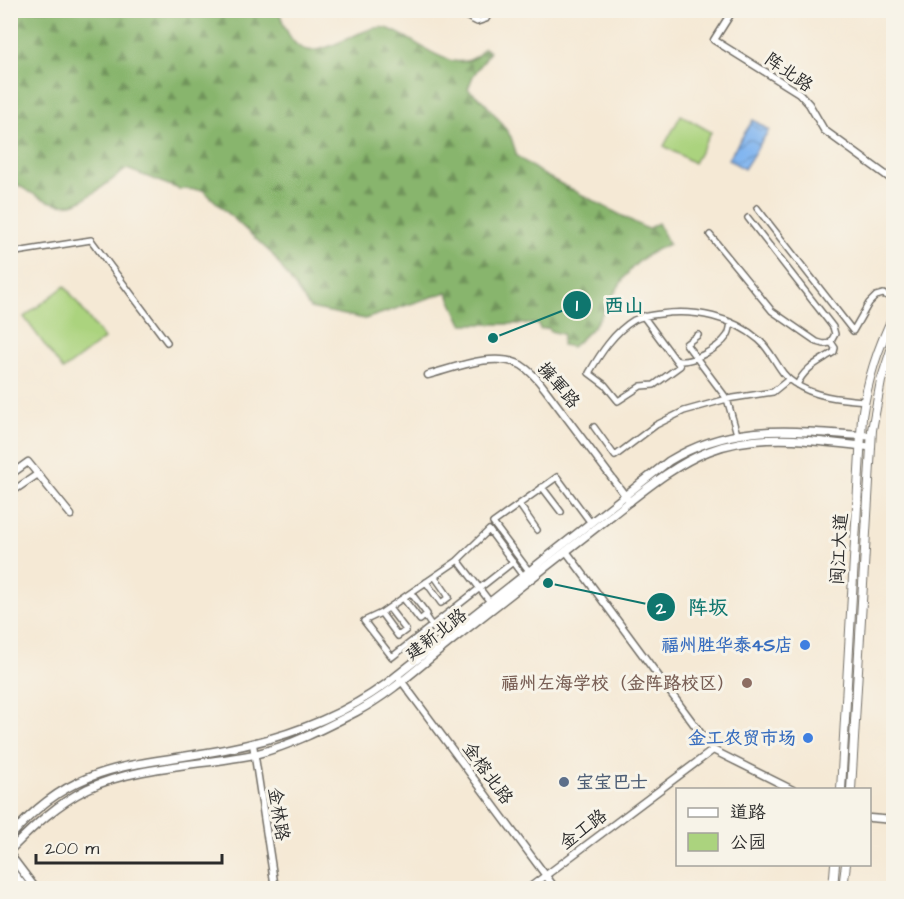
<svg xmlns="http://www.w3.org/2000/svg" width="904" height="899" viewBox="0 0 904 899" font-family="'Architects Daughter','LXGW WenKai TC',sans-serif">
	<defs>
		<pattern id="forest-firs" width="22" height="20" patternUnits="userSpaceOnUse" patternTransform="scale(1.5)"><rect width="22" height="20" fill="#88b56d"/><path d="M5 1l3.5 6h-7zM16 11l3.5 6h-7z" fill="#6f935a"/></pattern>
		<pattern id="water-waves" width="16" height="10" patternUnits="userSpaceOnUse" patternTransform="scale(1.5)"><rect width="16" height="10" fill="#82b6f0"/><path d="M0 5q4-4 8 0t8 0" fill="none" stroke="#6b94c3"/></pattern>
	</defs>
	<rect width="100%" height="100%" fill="#f7f3e8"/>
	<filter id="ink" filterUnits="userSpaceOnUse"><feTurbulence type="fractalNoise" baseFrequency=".0167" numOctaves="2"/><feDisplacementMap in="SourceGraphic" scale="12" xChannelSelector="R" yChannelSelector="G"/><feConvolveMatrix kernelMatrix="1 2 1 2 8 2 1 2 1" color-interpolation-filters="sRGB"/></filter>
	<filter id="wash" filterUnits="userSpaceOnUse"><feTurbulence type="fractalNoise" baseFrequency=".008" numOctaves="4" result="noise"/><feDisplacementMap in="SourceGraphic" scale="24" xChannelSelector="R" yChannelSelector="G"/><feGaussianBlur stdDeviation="1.35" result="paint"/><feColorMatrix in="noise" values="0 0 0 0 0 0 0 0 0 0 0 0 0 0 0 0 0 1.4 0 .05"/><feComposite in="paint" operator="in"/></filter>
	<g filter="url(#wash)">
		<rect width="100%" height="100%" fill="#f5e9d5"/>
		<path fill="#abd37e" stroke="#6b7f54" stroke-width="1.5" d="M681,115L711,132L694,163L664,146Z
			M65,286L104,339L63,370L24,317Z"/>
		<path fill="url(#forest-firs)" stroke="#5a704c" stroke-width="1.5" d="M11,10L279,11C297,68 317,52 360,33C368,30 377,26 386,28C415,36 459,85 484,48L490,52L473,76L468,89L484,102L500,121L511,137L517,156L544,175L647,229L658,223L669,244C623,263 623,284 598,320C591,331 581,339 572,347L562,345L563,334L550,331L549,328L540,329L538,324H462L447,292L365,319L310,308L272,254L203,190L179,189L127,169C112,179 97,193 80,201C58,213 29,191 11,181Z"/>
		<path fill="url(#water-waves)" stroke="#56708e" stroke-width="1.5" d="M753,120L769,130L744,169L728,159Z"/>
	</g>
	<g filter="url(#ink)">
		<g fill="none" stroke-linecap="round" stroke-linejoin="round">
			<defs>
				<path id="minor" d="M454,10L477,22L486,19L491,10
					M757,208L853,331L869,303L876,296L883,294L894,299
					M710,235L772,311L817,342L824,344L830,343L835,334L833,327L748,218
					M10,253L91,240L167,342
					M643,316L680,366L654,385L641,386L618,401L605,385L589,373C600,354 614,332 634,320C642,316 651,315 660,314C695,309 733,317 759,340C773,352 779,374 794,383C814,397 841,399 865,401
					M698,335L686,344L727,399L737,434
					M676,360C690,365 719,348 727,336C730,332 730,327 731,322
					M797,385C805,367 819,362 834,352L835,348L831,342
					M594,427L615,456L656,425L684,411L727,399L773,392L789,379
					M542,487L561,512
					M519,504L537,530
					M458,560L490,602
					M513,562L392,657L364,621L381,613L457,561L489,530L523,576
					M529,571L493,523L557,477L591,523
					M426,582L441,603L449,597L435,577
					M403,598L420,620L427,614L411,593
					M381,613L398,636L406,630L389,608
					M425,616L441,639"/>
				<path id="tertiary" d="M733,10L714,40L799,93L809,104L824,130L894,181
					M428,375C455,368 493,351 521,365C531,371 538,380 545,389L630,502
					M10,475L28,462L71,515
					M10,493L38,474
					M566,551L713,750L793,790
					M397,675L555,888
					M253,744L275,888
					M870,818L894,820
					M529,888L713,750"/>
				<path id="secondary" d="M10,837C75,759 137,767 227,749C284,738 339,718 386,684L669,461C736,420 797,432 871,436
					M10,850C34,826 57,804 87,789C134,766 205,765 256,754C290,746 325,728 356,712C392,693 423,663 455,638C507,597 559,557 611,516C641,493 673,465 709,451C761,431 817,441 871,447
					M10,855L35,888
					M10,869L25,888"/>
				<path id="primary" d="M841,790L862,417C867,382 878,347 894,315
					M851,790L872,430L881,381L894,341
					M833,888L835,864
					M843,888L846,864"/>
			</defs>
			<use href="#minor" stroke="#726e66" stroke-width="8"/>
			<use href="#tertiary" stroke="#726e66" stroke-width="9"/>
			<use href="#secondary" stroke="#726e66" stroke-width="10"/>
			<use href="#primary" stroke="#726e66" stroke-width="10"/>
			<use href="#minor" stroke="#fff" stroke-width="5"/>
			<use href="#tertiary" stroke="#fff" stroke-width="6"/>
			<use href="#secondary" stroke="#fff" stroke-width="7"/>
			<use href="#primary" stroke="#fff" stroke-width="8"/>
		</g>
	</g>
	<g fill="#3f7fe0" stroke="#f7f3e8" stroke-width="2">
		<circle cx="805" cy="645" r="6"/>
		<circle cx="808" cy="738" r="6"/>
	</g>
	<circle fill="#8d6e63" stroke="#f7f3e8" stroke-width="2" cx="747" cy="683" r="6"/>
	<circle fill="#5c6f8a" stroke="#f7f3e8" stroke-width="2" cx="564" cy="782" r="6"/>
	<g text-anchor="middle" stroke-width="6" stroke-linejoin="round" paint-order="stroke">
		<g font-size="18" fill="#2b2b2b" stroke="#f7f3e8">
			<text transform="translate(789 72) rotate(35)" y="6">阵北路</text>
			<text transform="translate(559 385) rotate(50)" y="6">擁軍路</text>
			<text transform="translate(839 549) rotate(-87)" y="6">闽江大道</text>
			<text transform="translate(436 634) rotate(-38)" y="6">建新北路</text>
			<text transform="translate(488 773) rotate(54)" y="6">金榕北路</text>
			<text transform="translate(279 814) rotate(81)" y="6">金林路</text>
			<text transform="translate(583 829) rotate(-37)" y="6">金工路</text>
		</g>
		<g font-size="18" font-weight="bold" fill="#366cbe" stroke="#f7f3e8" text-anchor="end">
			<text x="793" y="651">福州胜华泰4S店</text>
			<text x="796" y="744">金工农贸市场</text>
		</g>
		<g font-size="18" font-weight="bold" fill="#785e54" stroke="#f7f3e8" text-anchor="end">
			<text x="735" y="689">福州左海学校（金阵路校区）</text>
		</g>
		<g font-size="18" font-weight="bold" fill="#4e5e75" stroke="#f7f3e8" text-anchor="start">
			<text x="576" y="788">宝宝巴士</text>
		</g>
	</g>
	<path fill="none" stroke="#0f766e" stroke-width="2" d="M493 338L577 305M548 583L661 607"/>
	<g fill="#0f766e" stroke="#f7f3e8" stroke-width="2">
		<circle cx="493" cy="338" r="6"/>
		<circle cx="548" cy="583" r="6"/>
		<circle cx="577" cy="305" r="15"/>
		<circle cx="661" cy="607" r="15"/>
	</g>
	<g font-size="18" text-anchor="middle" font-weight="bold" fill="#fff">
		<text x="577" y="311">1</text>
		<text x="661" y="614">2</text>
	</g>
	<g font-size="20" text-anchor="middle" font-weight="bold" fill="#0f766e" stroke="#f7f3e8" stroke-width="6" stroke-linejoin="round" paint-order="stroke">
		<text x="624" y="312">西山</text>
		<text x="708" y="614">阵坂</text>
	</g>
	<rect width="904" height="899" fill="none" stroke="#f7f3e8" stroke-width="36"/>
	<rect x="676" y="788" width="195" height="78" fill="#f7f3e8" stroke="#a5a39c" stroke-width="1.5"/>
	<rect x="688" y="808" width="30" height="9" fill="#ffffff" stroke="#a5a39c" stroke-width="1.5"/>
	<text x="730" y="818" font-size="18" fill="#2b2b2b">道路</text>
	<rect x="688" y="833" width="30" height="18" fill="#abd37e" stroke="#a5a39c" stroke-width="1.5"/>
	<text x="730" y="848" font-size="18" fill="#2b2b2b">公园</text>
	<path d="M36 854v9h186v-9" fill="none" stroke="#2b2b2b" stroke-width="3"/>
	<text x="45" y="854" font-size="18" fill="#2b2b2b" stroke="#f7f3e8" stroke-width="4.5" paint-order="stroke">200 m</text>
</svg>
